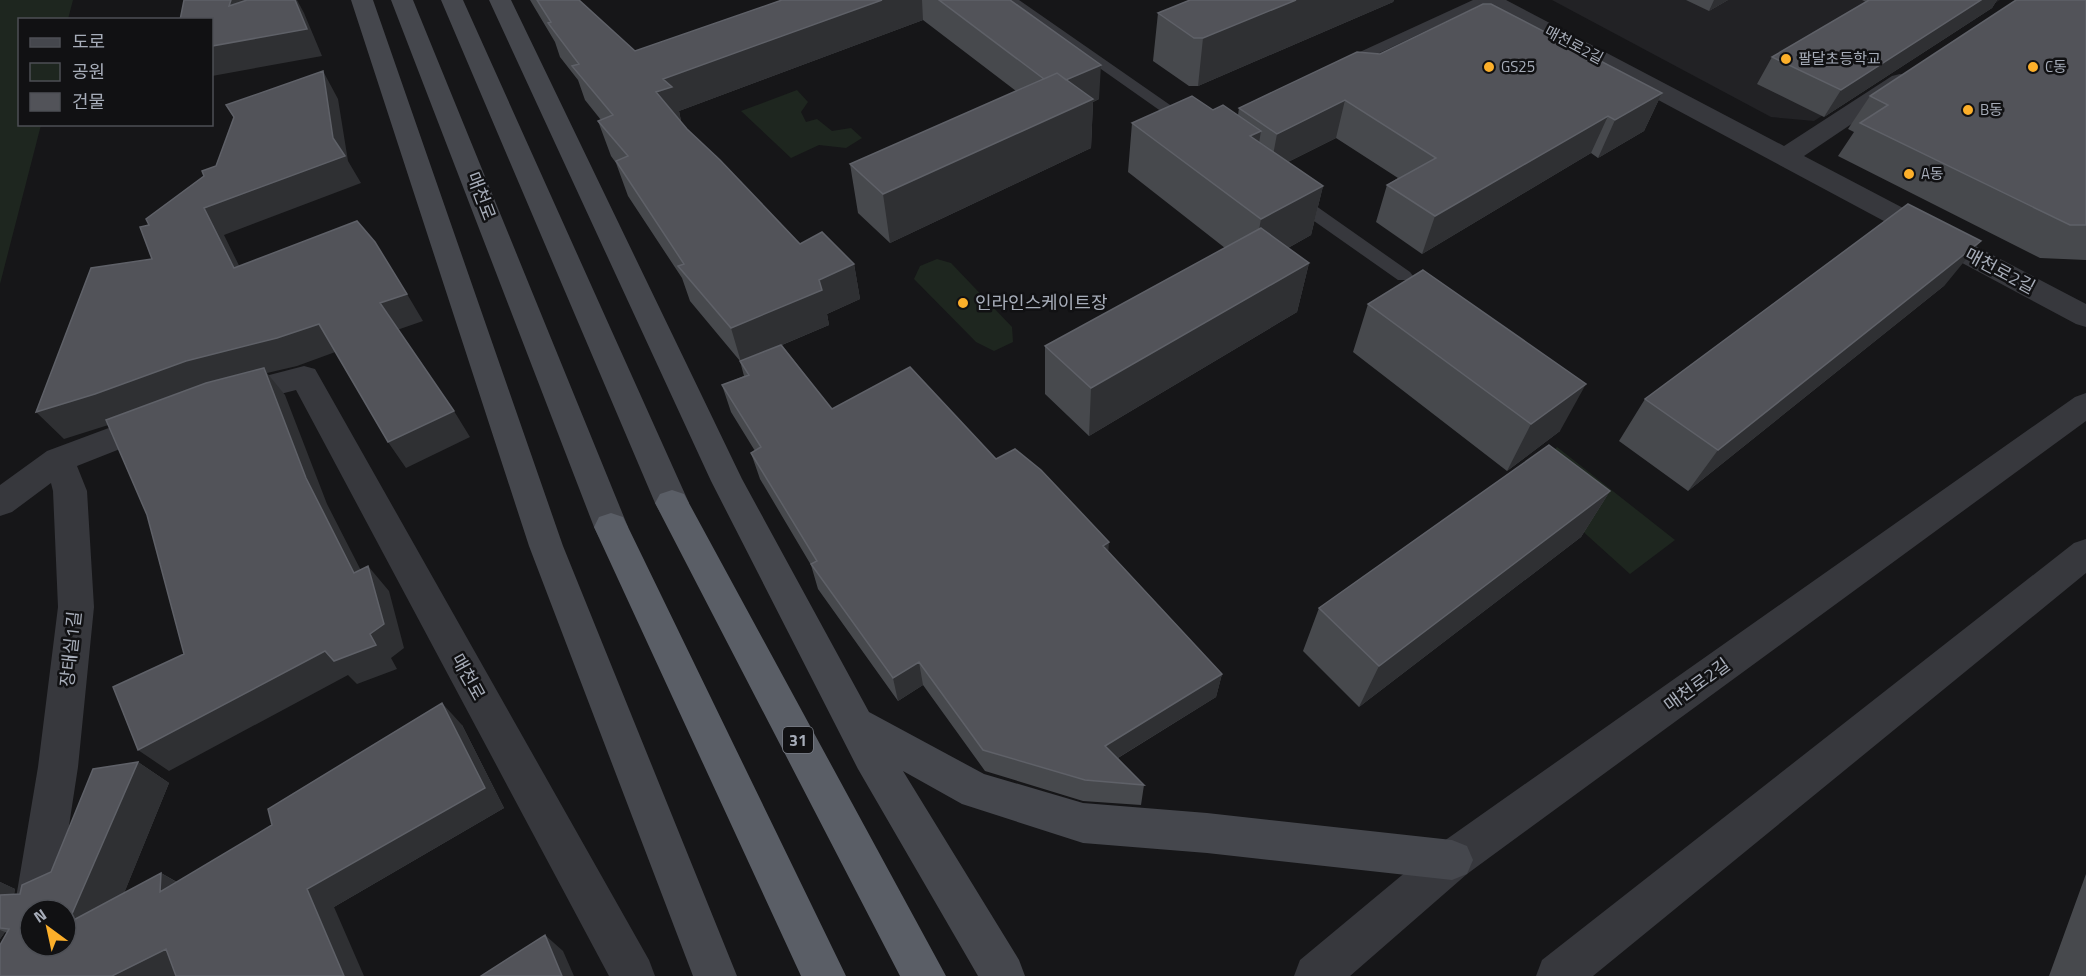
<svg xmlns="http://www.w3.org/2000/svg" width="2086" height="976" viewBox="0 0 2086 976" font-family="'Titillium Web','Noto Sans KR',sans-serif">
	<rect width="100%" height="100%" fill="#161618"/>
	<path fill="#222225" d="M1552,0H2000L1814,121L1771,117Z"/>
	<path fill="#1e261f" d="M0,0H73L68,19L20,20V124L41,125L0,284Z
		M797,90L808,102L801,112L806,122L817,119L832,131L851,128L862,138L846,148L819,145L791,158L741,111Z
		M937,259L951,263L1012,327L1013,342L994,351L976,342L914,279L920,266Z
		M1557,447L1675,540L1630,574L1547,499L1544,461Z"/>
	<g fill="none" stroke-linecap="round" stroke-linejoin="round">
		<path fill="#37383d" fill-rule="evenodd" d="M1003,0H1019L1196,123L1194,126H1182Z
			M1473,0H1491L1348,68L1343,69L1336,65L1338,62Z
			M1293,193L1299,194L1410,272L1413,276L1410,280H1398L1287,202L1285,198L1287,194Z"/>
		<path fill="#37383d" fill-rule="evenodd" d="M1478,0H1506L1784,146L1892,76L1900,74L1908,76L1912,81L1908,86L1804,156L2086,304V327L2076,324L1481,5Z
			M304,366L315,369L649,960L655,976H609L296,390L234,406L223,403L219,395L223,387Z
			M157,410L168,414L173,422L168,430L77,466L87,491L94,607L78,767L56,910H30V929L20,925L14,910L38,767L58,607L53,491L51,483L12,512L0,516V485L47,451Z"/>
		<path fill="#37383d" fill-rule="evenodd" d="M2086,393V421L1467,874L1350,976H1294L1300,960L1437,846L2075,397Z
			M2086,539V573L1593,976H1536L1542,960L2074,543Z"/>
		<path fill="#45474d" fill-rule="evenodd" d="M351,0H373L563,546L737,976H693L529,546Z
			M391,0H413L628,527L623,537L611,541L599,537L594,527Z
			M441,0H463L689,503L684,512L672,516L660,512L655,503Z
			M489,0H511L742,479L869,712L984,774L1083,803L1207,813L1452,840L1467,846L1473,860L1467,874L1452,880L1207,853L1083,843L962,804L903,771L1019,960L1025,976H978L858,769L711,481Z"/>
		<path fill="#5a5e66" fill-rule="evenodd" d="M672,490L684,494L946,976H900L655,503L660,494Z
			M611,513L623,517L628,527L846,976H801L594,527L599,517Z"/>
	</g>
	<path fill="#47494d" d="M530,0H579L635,51L782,0H1010L1099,99L1093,102L1091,148L890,243L858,213L850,164L1016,91L923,20L679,111L681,121L680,122L687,129L800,244L854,264L860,299L827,314L829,325L782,345L832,409L996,459L1108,551L1222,674L1216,697L1118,758L1144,785L1141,805L1083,801L985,771L923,685L898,701L818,589L811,565L760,479L751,453L755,451L731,412L722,385L744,376L740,361L690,301L682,278L628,196L616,163L611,156L598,121L601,120L585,100L578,80L560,57L555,42Z
		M1190,0H1394L1393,2L1198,86H1189L1153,61L1158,13Z
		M1686,0H1728L1709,11Z
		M1862,0H1997L1992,8L1824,117L1757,84L1772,57L1866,2Z
		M2086,0V260L2040,258L1838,156L1854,132L1848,129L1870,96Z
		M1357,52L1662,93L1644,131L1598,158L1591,153L1422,254L1376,222L1387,185L1398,178L1336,138L1288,162L1323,186L1311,235L1288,248L1309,263L1297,312L1089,436L1045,394V346L1225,248L1128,172L1132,123L1213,110L1238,115L1239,108Z
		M1945,285L1688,491L1619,441L1645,399Z
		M1368,304L1560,431L1507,471L1353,352Z
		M1610,491L1581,537L1359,707L1303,651L1319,608Z
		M462,725L504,808L334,907L7,933L5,932L0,939V882L15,889L14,894H20L51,872L138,762L169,783L124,893L161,873L177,882Z
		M2086,874V976H2049Z"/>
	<path fill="#2f3033" d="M231,0H255L229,6Z
		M295,0H297L304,13L322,56L212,76V46Z
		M882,0H922L923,20L679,111L681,121L667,127L656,92L663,79Z
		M1296,0H1394L1393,2L1198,86L1203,38Z
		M1714,0H1728L1709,11Z
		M1981,0H1997L1992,8L1824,117L1841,90Z
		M1101,65L1099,99L1093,102L1091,148L890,243L883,194L1053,85Z
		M323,71L338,99L348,161L361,183L224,235L254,296L234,268L204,208L333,138Z
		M1662,93L1644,131L1598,158L1615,120Z
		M1345,100L1336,138L1270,171L1277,134Z
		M1608,116L1591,153L1422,254L1435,216Z
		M1261,131L1253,180L1250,136Z
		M1323,186L1311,235L1252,268L1261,219Z
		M1981,241L1945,285L1688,491L1718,450Z
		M1309,263L1297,312L1089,436L1091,388Z
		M854,264L860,299L827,314L829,325L741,362L731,328L819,280Z
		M407,294L423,321L397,330L380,303Z
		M319,324L338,351L297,366L267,373L285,395L327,504L375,598L354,573L121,421L64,439L36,412L186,361Z
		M1586,384L1560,431L1507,471L1531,424Z
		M454,411L470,437L406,468L388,442Z
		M1610,491L1581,537L1359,707L1379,666Z
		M1109,542L1107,568L1103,546Z
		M368,566L389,591L404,648L391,658L397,669L357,684L348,675L169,771L138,750L325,651L370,634Z
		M919,662L923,685L898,701L893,678Z
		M1222,674L1216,697L1103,767L1105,746Z
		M442,703L462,725L504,808L334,907L364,976H344L307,889Z
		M138,762L169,783L105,940L68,923Z
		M161,873L193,892H160Z
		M0,882L15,889L12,910L0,928Z
		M0,930L5,932L0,939Z
		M545,935L563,951L574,976H562Z
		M166,949L178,976H112Z"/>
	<path fill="#525359" stroke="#5f6168" stroke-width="1.5" fill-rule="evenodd" d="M184,0H231L229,6L247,0H295L307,29L212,46V20H180Z
		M537,0H579L635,51L782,0H882L663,79L672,87L656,92L687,129L720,160L800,244L822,232L854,264L819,280L822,290L731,328L678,266L684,264L616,161L628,156L598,121L613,115L572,66L579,64L548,23L551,22Z
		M939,0H1010L1101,65L1066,80L1057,73L1044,79Z
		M1190,0H1296L1203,38H1194L1158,13Z
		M1869,0H1981L1841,90L1772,57Z
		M2016,0H2086V225H2070L1860,123L1888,105L1870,96Z
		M1483,4H1491L1662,93L1615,120L1608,116L1435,216L1387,185L1436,158L1345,100L1277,134L1239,108L1357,52L1380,54Z
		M323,71L333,138L345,156L204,208L234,268L357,221L375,242L407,294L380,303L454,411L388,442L319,324L277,338L186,361L95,394L36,412L91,268L152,259L140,227L149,225L146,219L204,176L202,171L216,166L234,117L226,105Z
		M1057,73L1093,99L883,194L850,164Z
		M1192,96L1213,110L1223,105L1261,131L1250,136L1323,186L1261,219L1132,123Z
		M1908,204L1981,241L1718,450L1645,399Z
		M1261,228L1309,263L1091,388L1045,346Z
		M1423,270L1586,384L1531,424L1368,304Z
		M781,345L832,409L910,367L996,459L1015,449L1041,470L1109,542L1103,546L1222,674L1105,746L1144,785L1085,780L983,750L919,662L893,678L811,564L817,561L751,453L761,447L722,385L749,375L740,361Z
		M264,368L306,478L354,573L368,566L384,624L370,634L376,645L334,661L325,651L138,750L113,687L184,654L147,515L106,420L206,383Z
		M1549,445L1610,491L1379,666L1319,608Z
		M442,703L485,788L307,889L344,976H176L166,949L112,976H0V945L9,929L0,928V895L20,894L22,885L51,872L93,769L138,762L68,923L161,873L160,892L272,825L268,809ZM30,910H66V946H30Z
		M545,935L562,976H481Z"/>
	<g fill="#fcaf2a" stroke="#111113" stroke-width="2">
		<circle cx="1786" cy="59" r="6"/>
		<circle cx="1489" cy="67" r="6"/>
		<circle cx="2033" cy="67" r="6"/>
		<circle cx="1968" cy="110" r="6"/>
		<circle cx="1909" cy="174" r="6"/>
		<circle cx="963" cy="303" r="6"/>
	</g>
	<g text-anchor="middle" stroke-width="5" stroke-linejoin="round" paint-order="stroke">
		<g font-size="15" fill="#a7adb9" stroke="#111113">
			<text transform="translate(1574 45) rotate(28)" y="5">매천로2길</text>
		</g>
		<g font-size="15" fill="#a7adb9" stroke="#111113" text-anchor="start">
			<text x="1798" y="64">팔달초등학교</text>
			<text x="1501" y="72">GS25</text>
			<text x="2045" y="72">C동</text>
			<text x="1980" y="115">B동</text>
			<text x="1921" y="179">A동</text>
		</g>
		<rect fill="#111113" stroke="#7a7e87" stroke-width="1.5" x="783" y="727" width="30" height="26" rx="4.5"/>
		<g font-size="16" font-weight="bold" fill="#a7adb9">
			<text x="798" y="746">31</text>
		</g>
		<g font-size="18" fill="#a7adb9" stroke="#111113">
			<text transform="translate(481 196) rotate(69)" y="6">매천로</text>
			<text transform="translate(2000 271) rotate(28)" y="6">매천로2길</text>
			<text transform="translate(71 649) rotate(-84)" y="6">장태실1길</text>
			<text transform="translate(468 677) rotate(61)" y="6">매천로</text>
			<text transform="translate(1697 685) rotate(-36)" y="6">매천로2길</text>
		</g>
		<g font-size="18" fill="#a7adb9" stroke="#111113" text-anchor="start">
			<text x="975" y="309">인라인스케이트장</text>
		</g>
	</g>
	<rect x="18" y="18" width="195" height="108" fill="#111113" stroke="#4d4f55" stroke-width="1.5"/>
	<rect x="30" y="38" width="30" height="9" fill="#45474d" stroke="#4d4f55" stroke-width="1.5"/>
	<text x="72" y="48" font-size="18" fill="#a7adb9">도로</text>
	<rect x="30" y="63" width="30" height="18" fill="#1e261f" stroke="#4d4f55" stroke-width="1.5"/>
	<text x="72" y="78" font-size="18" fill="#a7adb9">공원</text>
	<rect x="30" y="93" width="30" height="18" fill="#525359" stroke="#4d4f55" stroke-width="1.5"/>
	<text x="72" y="108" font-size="18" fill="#a7adb9">건물</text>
	<g transform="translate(48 928) rotate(327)"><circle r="28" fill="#111113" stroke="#4d4f55" stroke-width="1.5"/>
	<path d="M0-4.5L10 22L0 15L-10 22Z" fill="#fcaf2a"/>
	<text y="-9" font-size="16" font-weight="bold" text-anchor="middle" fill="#a7adb9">N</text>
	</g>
</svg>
